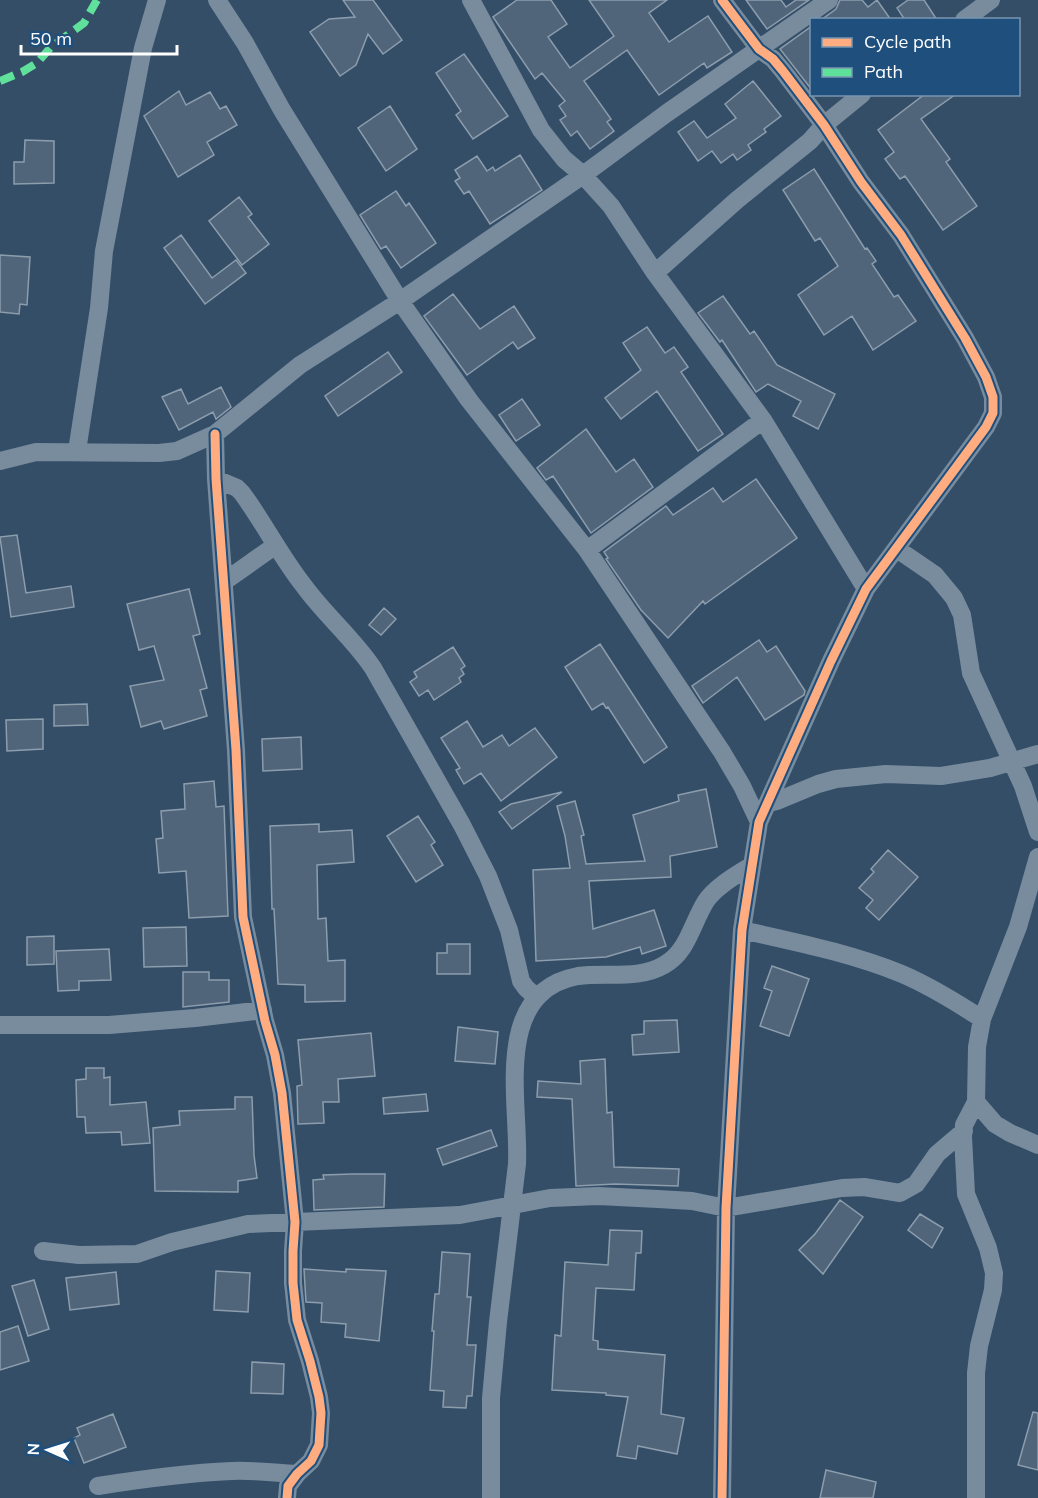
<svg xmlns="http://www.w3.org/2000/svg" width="1038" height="1498" viewBox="0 0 1038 1498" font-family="Mulish,sans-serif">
	<rect width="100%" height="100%" fill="#344e67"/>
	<path fill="#506579" stroke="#8c9dad" stroke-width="1.5" d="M343,0H373L402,40L383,54L368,34L356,65L340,76L310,32L329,19L355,17Z
		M517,0H551L567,24L548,37L570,68L614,36L589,0H667L649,13L669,42L708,16L732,52L707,68L704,63L659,95L627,50L584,81L611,119L607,122L614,131L590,149L577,131L571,136L560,120L566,116L559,106L565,101L542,73L535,79L493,17Z
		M746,0H781L786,7L796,0H809L767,29Z
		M840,0H862L868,7L877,0L891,20H821L836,9Z
		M908,0H924L937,20H905L897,8Z
		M812,26V90L780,49Z
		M464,54L508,116L473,139L456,115L461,111L436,73Z
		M753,81L781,116L764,129L766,132L748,145L751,150L737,160L733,154L721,163L712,151L698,161L678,132L694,121L707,138L736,118L725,104Z
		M179,91L186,105L210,92L220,109L226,106L237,125L207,142L214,155L178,177L144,116Z
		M925,94H956L921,119L950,159L946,162L977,206L943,230L905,176L900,179L885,159L894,152L878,130Z
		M390,106L417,149L386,171L358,128Z
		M25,140L54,141V183L14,184V162H24Z
		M520,155L542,190L490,224L469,191L464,194L455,181L460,178L455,170L477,156L487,171L493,167L495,171Z
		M814,169L865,249L867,248L876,261L872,264L894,297L898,295L916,321L873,350L852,316L824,335L798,295L838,266L820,238L815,241L783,190Z
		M396,191L406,206L409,203L436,243L401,268L386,246L381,249L360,215Z
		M239,197L252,214L248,217L269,244L242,265L209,221Z
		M181,235L212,278L236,260L246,273L205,304L164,248Z
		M0,255L30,257L27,305L20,304L19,314L0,312Z
		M453,294L480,329L514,306L535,338L518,349L513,342L467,375L424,316Z
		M723,296L750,334L754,331L777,365L835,394L818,429L793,416L801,401L768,384L756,392L722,340L720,342L698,313Z
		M647,327L665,353L674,347L688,367L681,372L723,434L698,451L657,391L621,419L605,398L641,370L623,343Z
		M388,352L402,372L338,416L325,396Z
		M221,387L231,407L216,419L213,412L179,430L162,397L181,389L188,404Z
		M522,399L540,425L516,441L499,415Z
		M586,429L616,472L634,459L653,487L591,533L553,476L546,480L537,468Z
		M756,479L797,538L705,604L703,601L668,638L641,610L606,559L608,558L604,552L666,506L673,515L713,488L723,502Z
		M17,535L26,593L71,586L74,607L11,617L0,537Z
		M189,589L200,634L193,636L207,688L200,690L207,716L164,729L161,721L141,727L130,686L164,680L154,646L139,650L127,604Z
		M384,608L396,619L381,635L369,625Z
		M759,640L767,652L776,646L805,691L804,695L765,720L737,677L703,703L692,686Z
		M600,644L667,747L644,763L608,707L606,708L603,703L592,710L565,667Z
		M453,647L465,666L461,669L464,674L459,678L461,682L434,700L428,690L419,696L410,682L417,677L414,672Z
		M87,704L88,725L54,726V705Z
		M43,719V749L7,751L6,720Z
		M467,721L483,747L502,735L509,746L535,728L557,757L501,801L481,773L464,784L456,770L460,768L441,738Z
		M301,737L302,769L263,771L262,739Z
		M214,781L216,807L224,806L228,916L189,918L186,871L159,873L156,839L163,838L161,811L185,809L184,784Z
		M706,789L717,847L670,856L671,877L589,881L593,929L654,910L666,946L642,954L640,947L606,957L536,961L533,870L570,868L565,836L557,806L575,801L584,835L581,836L586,864L645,861L633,815L679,801L678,795Z
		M562,792L512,829L499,812L511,804Z
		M418,816L435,842L431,845L443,865L416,882L387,836Z
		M319,824V832L352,830L354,862L317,865L318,919L326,918L328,961L345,960V1001L305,1002V985L278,984L274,909H272L270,826Z
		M888,850L918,877L879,920L866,908L873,900L859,888L874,872L871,869Z
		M186,927L187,966L144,967L143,928Z
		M54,936V964L27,965V937Z
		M447,944H470V974H437V953H447Z
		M109,949L111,980L79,981V990L58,991L56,951Z
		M772,966L809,979L789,1036L760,1026L772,991L764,988Z
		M183,972H209V980H229V1002L183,1007Z
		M677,1020L679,1052L633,1055L632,1035L644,1034V1021Z
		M458,1027L498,1032L495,1064L455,1061Z
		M371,1033L375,1076L338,1079L339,1102H323L324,1123L298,1124L297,1086L302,1085L298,1040Z
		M605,1059L607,1113L612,1112L614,1167L679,1169L678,1186L615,1184L576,1186L572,1099L537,1097L538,1081L581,1084L580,1061Z
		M86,1068H104V1078L110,1077V1105L146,1102L150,1143L122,1145L121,1132L86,1133L85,1117H77L76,1080L86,1079Z
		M426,1094L428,1111L384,1114L383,1098Z
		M235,1097H252L254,1155L257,1178L238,1181V1192L155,1191L153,1128L180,1125L179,1111L235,1109Z
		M491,1130L497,1146L443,1165L437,1149Z
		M353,1174H385L384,1207L314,1210L313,1180L324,1179L323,1175Z
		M840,1200L863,1217L823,1274L799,1250L815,1234Z
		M920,1214L943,1228L932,1248L908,1230Z
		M610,1230L642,1231L641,1253H636L634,1290L596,1288L593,1340L598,1341V1349L665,1355L661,1414L684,1418L677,1454L638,1446L636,1459L617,1456L628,1397L606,1395V1393L552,1390L555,1335L561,1336L565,1262L608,1265Z
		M442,1252L470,1254L467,1297H471L467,1345H476L472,1396H467L466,1408L443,1407L444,1391L430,1390L434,1331H432L435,1294H439Z
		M304,1269L346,1272V1269L386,1271L379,1341L345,1337L346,1324L321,1322L322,1303L306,1302Z
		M216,1271L250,1273L248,1312L214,1310Z
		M116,1272L119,1304L70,1310L66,1278Z
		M34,1280L49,1329L28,1336L12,1286Z
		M18,1326L29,1361L0,1370V1332Z
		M252,1362L284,1364L283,1394L251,1393Z
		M1033,1412L1038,1413V1470L1018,1465Z
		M113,1414L126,1447L84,1463L74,1438L80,1435L77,1428Z
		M826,1470L876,1482L873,1498H820Z"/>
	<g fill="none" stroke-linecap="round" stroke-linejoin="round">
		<path stroke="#788c9e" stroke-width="18" d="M217,0L245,43L282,110L400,301L469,400L587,550L722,752L742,786L759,822
			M471,0L541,130L564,159L583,175L611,206L655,273L763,420L866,589
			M722,0L759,49L773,59L783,71L824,125L861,182L901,235L965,338L986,377L993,397V413L986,427L866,589L831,661L759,822L742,930L726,1208L722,1498
			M964,20L991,0
			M655,273L737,200L810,141L824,125L862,94
			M215,434L216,479L236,750L243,917L265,1021L275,1055L282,1093L295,1222L293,1251V1283L297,1320L310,1361L319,1397L321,1413L319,1445L311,1461L297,1474L288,1486L287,1498
			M77,451L99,308L104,251L143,48L157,0
			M0,461L36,452L159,453L177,451L215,434L300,365L400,301L583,175L667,113L829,0
			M216,479L237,488L242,493C264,523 281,557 304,586C325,615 353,638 373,668L462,825L488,876L509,930L521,981L526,988L536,997
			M897,549L935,575L954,598L962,615L971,673L1023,786L1038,832
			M587,550L763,420
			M225,581L276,545
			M768,803L777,801L818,784L836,779L886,774L941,776L990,768L1038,754
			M742,930C795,942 851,953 902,974C930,986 956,1002 982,1019
			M0,1025H109L195,1018L263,1010
			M976,1102L995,1124L1010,1133L1038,1145
			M43,1251L79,1255L137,1254L172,1242L248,1224L460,1215L550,1198L598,1196L658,1199L692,1201L726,1208L842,1188L864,1187L900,1193L916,1184L937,1154L964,1131
			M98,1486C142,1479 187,1473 232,1471C253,1470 275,1473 297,1474
			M491,1498V1398L498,1322L517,1164C520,1102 491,992 578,976C606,972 639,980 664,965C688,952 692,923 706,901C716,886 737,875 752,865
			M976,1498V1373L979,1346L993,1290L994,1273L988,1248L966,1194L963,1137L964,1125L976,1102L977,1047L982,1019L1018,927L1038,857"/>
		<path stroke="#60e19b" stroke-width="8" stroke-dasharray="15 8" stroke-linecap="butt" d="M0,81L22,72L37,63L51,47L84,23L97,0"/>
		<defs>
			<path id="cycleway" d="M722,0L759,49L773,59L783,71L824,125L861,182L901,235L965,338L986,377L993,397V413L986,427L866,589L831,661L759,822L742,930L726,1208L722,1498
				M215,434L216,479L236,750L243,917L265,1021L275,1055L282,1093L295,1222L293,1251V1283L297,1320L310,1361L319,1397L321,1413L319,1445L311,1461L297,1474L288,1486L287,1498"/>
		</defs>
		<use href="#cycleway" stroke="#1e4f7d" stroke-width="13"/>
		<use href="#cycleway" stroke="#ffac80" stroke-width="9"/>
	</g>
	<rect x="810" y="18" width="210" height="78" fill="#1e4f7d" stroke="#7895b1" stroke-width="1.5"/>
	<rect x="822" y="38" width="30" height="9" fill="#ffac80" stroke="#7895b1" stroke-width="1.5"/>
	<text x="864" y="48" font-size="18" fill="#ffffff">Cycle path</text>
	<rect x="822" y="68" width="30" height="9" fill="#60e19b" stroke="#7895b1" stroke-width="1.5"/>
	<text x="864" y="78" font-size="18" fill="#ffffff">Path</text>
	<g transform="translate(48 1450) rotate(273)" stroke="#1e4f7d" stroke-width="4.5" paint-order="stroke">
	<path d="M0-4.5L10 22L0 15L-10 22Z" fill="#ffffff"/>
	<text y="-9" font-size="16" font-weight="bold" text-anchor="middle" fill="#ffffff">N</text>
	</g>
	<path d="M21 45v9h156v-9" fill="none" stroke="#ffffff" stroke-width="3"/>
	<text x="30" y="45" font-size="18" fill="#ffffff" stroke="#1e4f7d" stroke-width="4.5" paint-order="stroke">50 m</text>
</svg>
